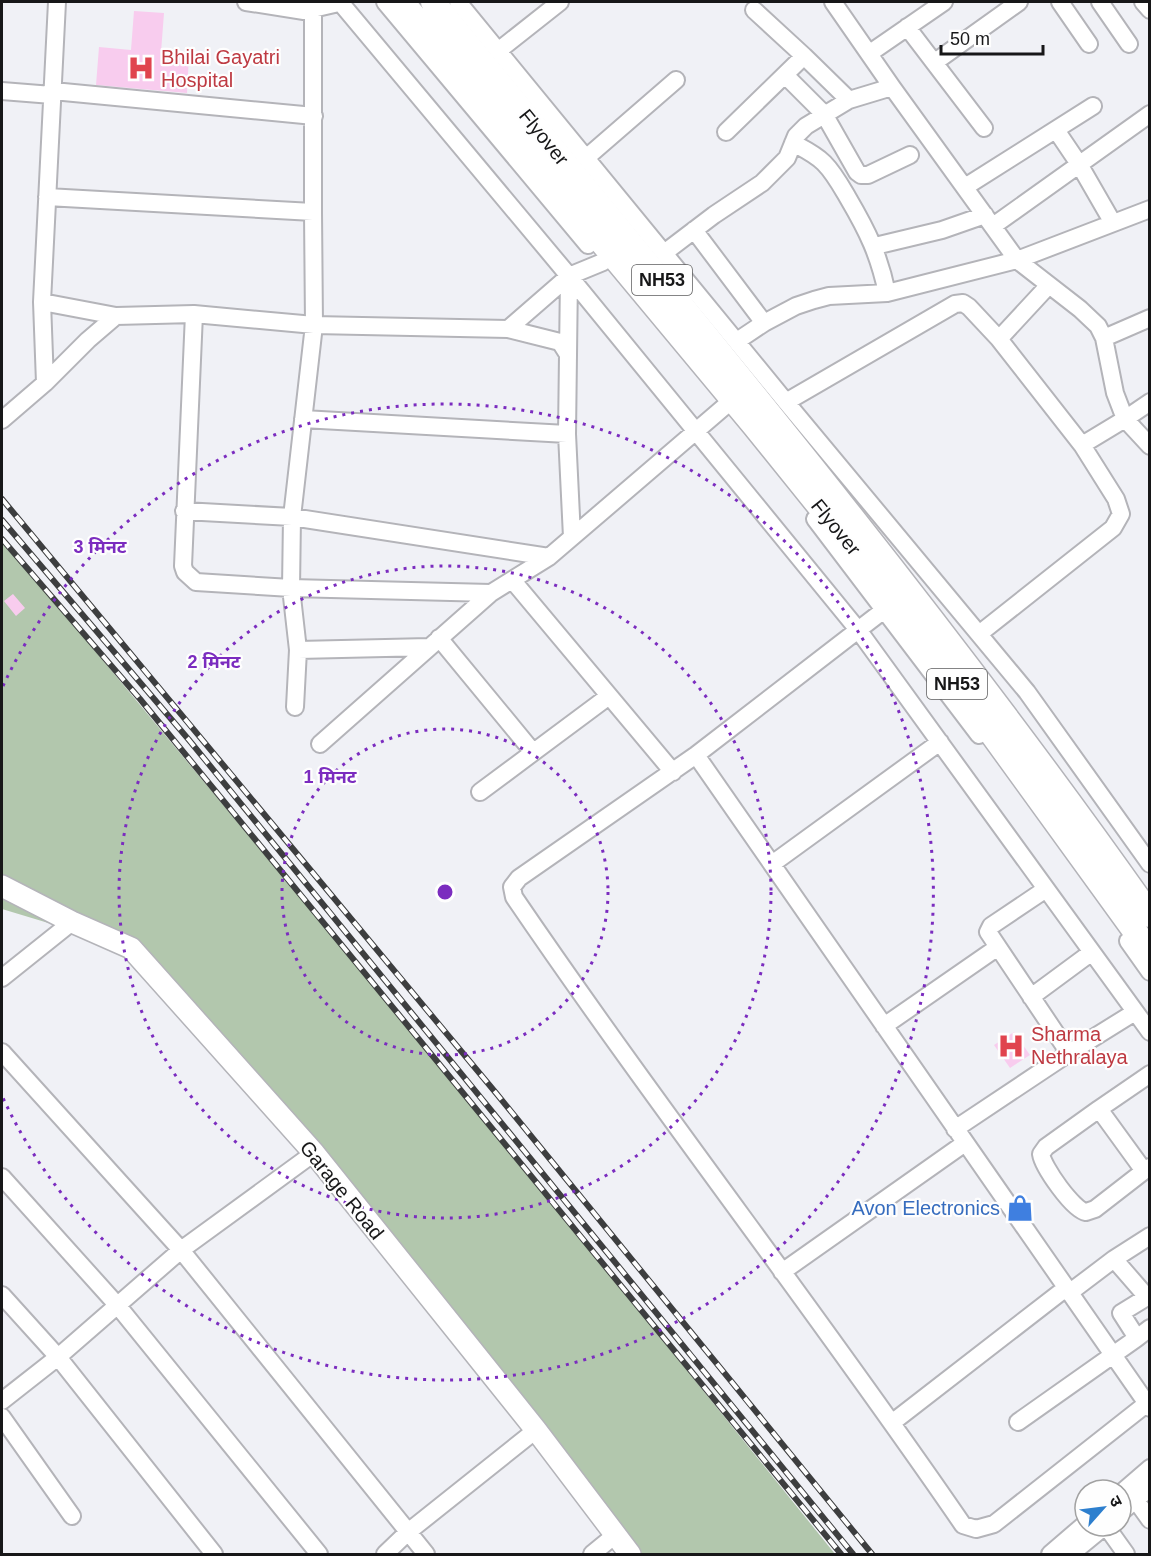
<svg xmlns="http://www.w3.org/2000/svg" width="1151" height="1556" viewBox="0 0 1151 1556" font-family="Arial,'Noto Sans Devanagari',sans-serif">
	<rect width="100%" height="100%" fill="#f0f1f6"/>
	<path fill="#b2c7ad" d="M2,539L477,1110L835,1554H632L536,1430L131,948L2,909Z"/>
	<path fill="#f8ccee" d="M134,11L164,13L161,52L189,55L187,93L96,85L99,47L131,50Z
		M13,594L25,608L16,616L4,601Z
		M1014,1032L1030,1055L1010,1068L994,1045Z"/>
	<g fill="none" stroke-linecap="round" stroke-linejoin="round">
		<defs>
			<path id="minor" d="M246,2L304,11L343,2
				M340,2L569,276L859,631L1150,1032
				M385,2L588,245
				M458,2L786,402L1027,692L1150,864
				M833,2L892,87L1017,260L1080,309L1098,326L1104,338L1115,393L1125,419L1150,446
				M1060,2L1089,44
				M1100,2L1129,44
				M1143,2L1150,10
				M754,10L804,56
				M907,27L984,128
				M498,51L560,2
				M870,53L944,2
				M935,62L1019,2
				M785,75L824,114L857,172L861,175H868L910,155
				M2,91L52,95
				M53,91L314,116
				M1056,130L1079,164L1113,223
				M726,132L804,56L849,100
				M793,143C804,149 815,154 824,163C834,173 841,186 848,198C868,232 879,255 887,293
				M586,158L676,80
				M965,187L1093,106
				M47,197L313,212V8
				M993,226L1150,114
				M694,230L764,323
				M875,246L942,230L985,215
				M664,253L714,215L762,183L787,158L796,136L806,126L849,100L892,87
				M569,276L567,434L572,537
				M42,302L116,316
				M194,314L183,566L185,572L196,582L291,588L491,593
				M508,329L560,342L567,353
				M1104,338L1150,318
				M999,339L1049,285
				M737,341L764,323L796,306L814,300L829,296L887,293L1017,260L1150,209
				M45,383L42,302L57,2
				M786,402L955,304L963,303L969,307L999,339L1082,445L1116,499L1121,514L1113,528L979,634
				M303,419L567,434
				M2,420L45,383L88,340L116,316L194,314L314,325L508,329L569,276L603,262
				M1082,445L1125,419L1150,402
				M184,511L292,517L549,557
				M815,519L979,735
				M513,581L673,772
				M884,610L696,755L519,878L512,887L514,897C659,1110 818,1313 963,1525L976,1529L994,1524L1150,1401
				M439,638L533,752
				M298,650L429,647
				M295,707L298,650L291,588L292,517L314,325L313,212
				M320,744L491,593L549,557L724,407
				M696,755L1150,1408
				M480,792L609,696
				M772,864L940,742
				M1128,941L1150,972
				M2,978L72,922
				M1031,997L1092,952
				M884,1026L998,947
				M2,1052L181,1250L426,1554
				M1069,1053L1135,1012
				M1150,1074L1099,1109L1144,1171L1150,1167
				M1099,1109L1046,1147L1041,1154C1043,1167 1073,1210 1086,1212L1095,1209L1144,1171
				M955,1129L1069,1053L988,932L991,926L1046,889
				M2,1177L118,1306L319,1554
				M782,1272L965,1143
				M1069,1293L1114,1259
				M2,1295L58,1357L214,1554
				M1137,1338L1150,1328
				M2,1401L58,1357L181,1250L314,1153
				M2,1417L72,1516
				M893,1422L1066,1288
				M1018,1422L1137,1338L1121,1313L1147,1297L1114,1259L1150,1236
				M1127,1488L1150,1520
				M1121,1493L1150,1468
				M1121,1512L1150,1488
				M1106,1526L1126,1554
				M385,1554L408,1532L536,1430
				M592,1554L614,1536
				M1050,1554L1085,1524
				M1071,1554L1105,1526"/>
			<path id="major" d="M2,886L72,922L131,948L314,1153L536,1430L630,1554"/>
			<path id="highway" d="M402,2L754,425L895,600L1150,952
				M433,2C678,301 927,598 1150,915"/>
		</defs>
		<use href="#minor" stroke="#b4b4b9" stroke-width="20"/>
		<use href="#major" stroke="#b4b4b9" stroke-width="24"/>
		<use href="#highway" stroke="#b4b4b9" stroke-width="27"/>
		<use href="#minor" stroke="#fff" stroke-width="16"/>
		<use href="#major" stroke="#fff" stroke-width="21"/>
		<use href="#highway" stroke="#fff" stroke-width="24"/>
		<defs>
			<path id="rail" d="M2,499L496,1093L872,1554
				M2,520L189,740L853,1554
				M2,539L140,699L841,1554"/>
		</defs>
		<use href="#rail" stroke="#3d3e3f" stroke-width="6"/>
		<use href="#rail" stroke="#fefefe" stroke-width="4" stroke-dasharray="11" stroke-linecap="butt"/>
	</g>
	<g fill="none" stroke="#7b2cbf" stroke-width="3" stroke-dasharray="3 6">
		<circle cx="445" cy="892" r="163"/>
		<circle cx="445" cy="892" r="326"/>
		<path d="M3 686A488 488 0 1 1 3 1098"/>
	</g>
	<defs>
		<symbol id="hospital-bare" viewBox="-9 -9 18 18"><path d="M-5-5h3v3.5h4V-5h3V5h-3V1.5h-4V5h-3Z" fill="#e0444e" stroke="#fefefe" stroke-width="2.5" paint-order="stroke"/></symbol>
		<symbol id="shop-bare" viewBox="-9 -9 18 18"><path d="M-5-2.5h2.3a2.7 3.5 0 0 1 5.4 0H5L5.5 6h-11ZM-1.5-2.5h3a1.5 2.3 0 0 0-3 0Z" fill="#3f7fe0" stroke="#fefefe" stroke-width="2.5" paint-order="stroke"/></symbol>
	</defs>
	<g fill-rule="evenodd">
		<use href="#hospital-bare" x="122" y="49" width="38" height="38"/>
		<use href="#hospital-bare" x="992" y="1027" width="38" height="38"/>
		<use href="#shop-bare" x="1001" y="1189" width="38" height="38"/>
	</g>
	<g text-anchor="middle" stroke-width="4.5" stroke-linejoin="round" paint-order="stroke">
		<g fill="#fefefe" stroke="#5c5c5d" stroke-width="1.5">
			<rect x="632" y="265" width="60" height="30" rx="4.5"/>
			<rect x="927" y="669" width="60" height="30" rx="4.5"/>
		</g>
		<g font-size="18" font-weight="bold" fill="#171718">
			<text x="662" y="286">NH53</text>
			<text x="957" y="690">NH53</text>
		</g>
		<g font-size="20" fill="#be3a42" stroke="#fefefe" text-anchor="start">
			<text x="161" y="64">Bhilai Gayatri<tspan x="161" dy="23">Hospital</tspan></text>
			<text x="1031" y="1041">Sharma<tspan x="1031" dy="23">Nethralaya</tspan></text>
		</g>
		<g font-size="20" fill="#171718" stroke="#fefefe">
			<text transform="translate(544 137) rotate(51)" y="7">Flyover</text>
			<text transform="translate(836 527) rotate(51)" y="7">Flyover</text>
			<text transform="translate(342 1190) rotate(51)" y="7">Garage Road</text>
		</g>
		<g font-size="20" fill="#366cbe" stroke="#fefefe" text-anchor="end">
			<text x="1000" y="1215">Avon Electronics</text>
		</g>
	</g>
	<circle cx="445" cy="892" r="9" fill="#7b2cbf" stroke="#fefefe" stroke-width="3"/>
	<g font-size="18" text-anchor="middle" font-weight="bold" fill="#7b2cbf" stroke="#fefefe" stroke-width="4.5" stroke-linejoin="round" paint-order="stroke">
		<text x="100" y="553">3 मिनट</text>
		<text x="214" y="668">2 मिनट</text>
		<text x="330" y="783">1 मिनट</text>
	</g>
	<rect width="1151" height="1556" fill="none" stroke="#171718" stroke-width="6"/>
	<g transform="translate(1103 1508) rotate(62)"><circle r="28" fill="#fefefe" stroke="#a2a2a2" stroke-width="1.5"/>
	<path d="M0-4.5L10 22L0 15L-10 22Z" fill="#2d7fce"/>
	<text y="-9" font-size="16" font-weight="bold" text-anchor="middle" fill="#171718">उ</text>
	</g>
	<path d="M941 45v9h102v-9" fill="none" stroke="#171718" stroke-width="3"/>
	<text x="950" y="45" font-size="18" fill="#171718" stroke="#fefefe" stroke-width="4.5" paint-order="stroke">50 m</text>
</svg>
